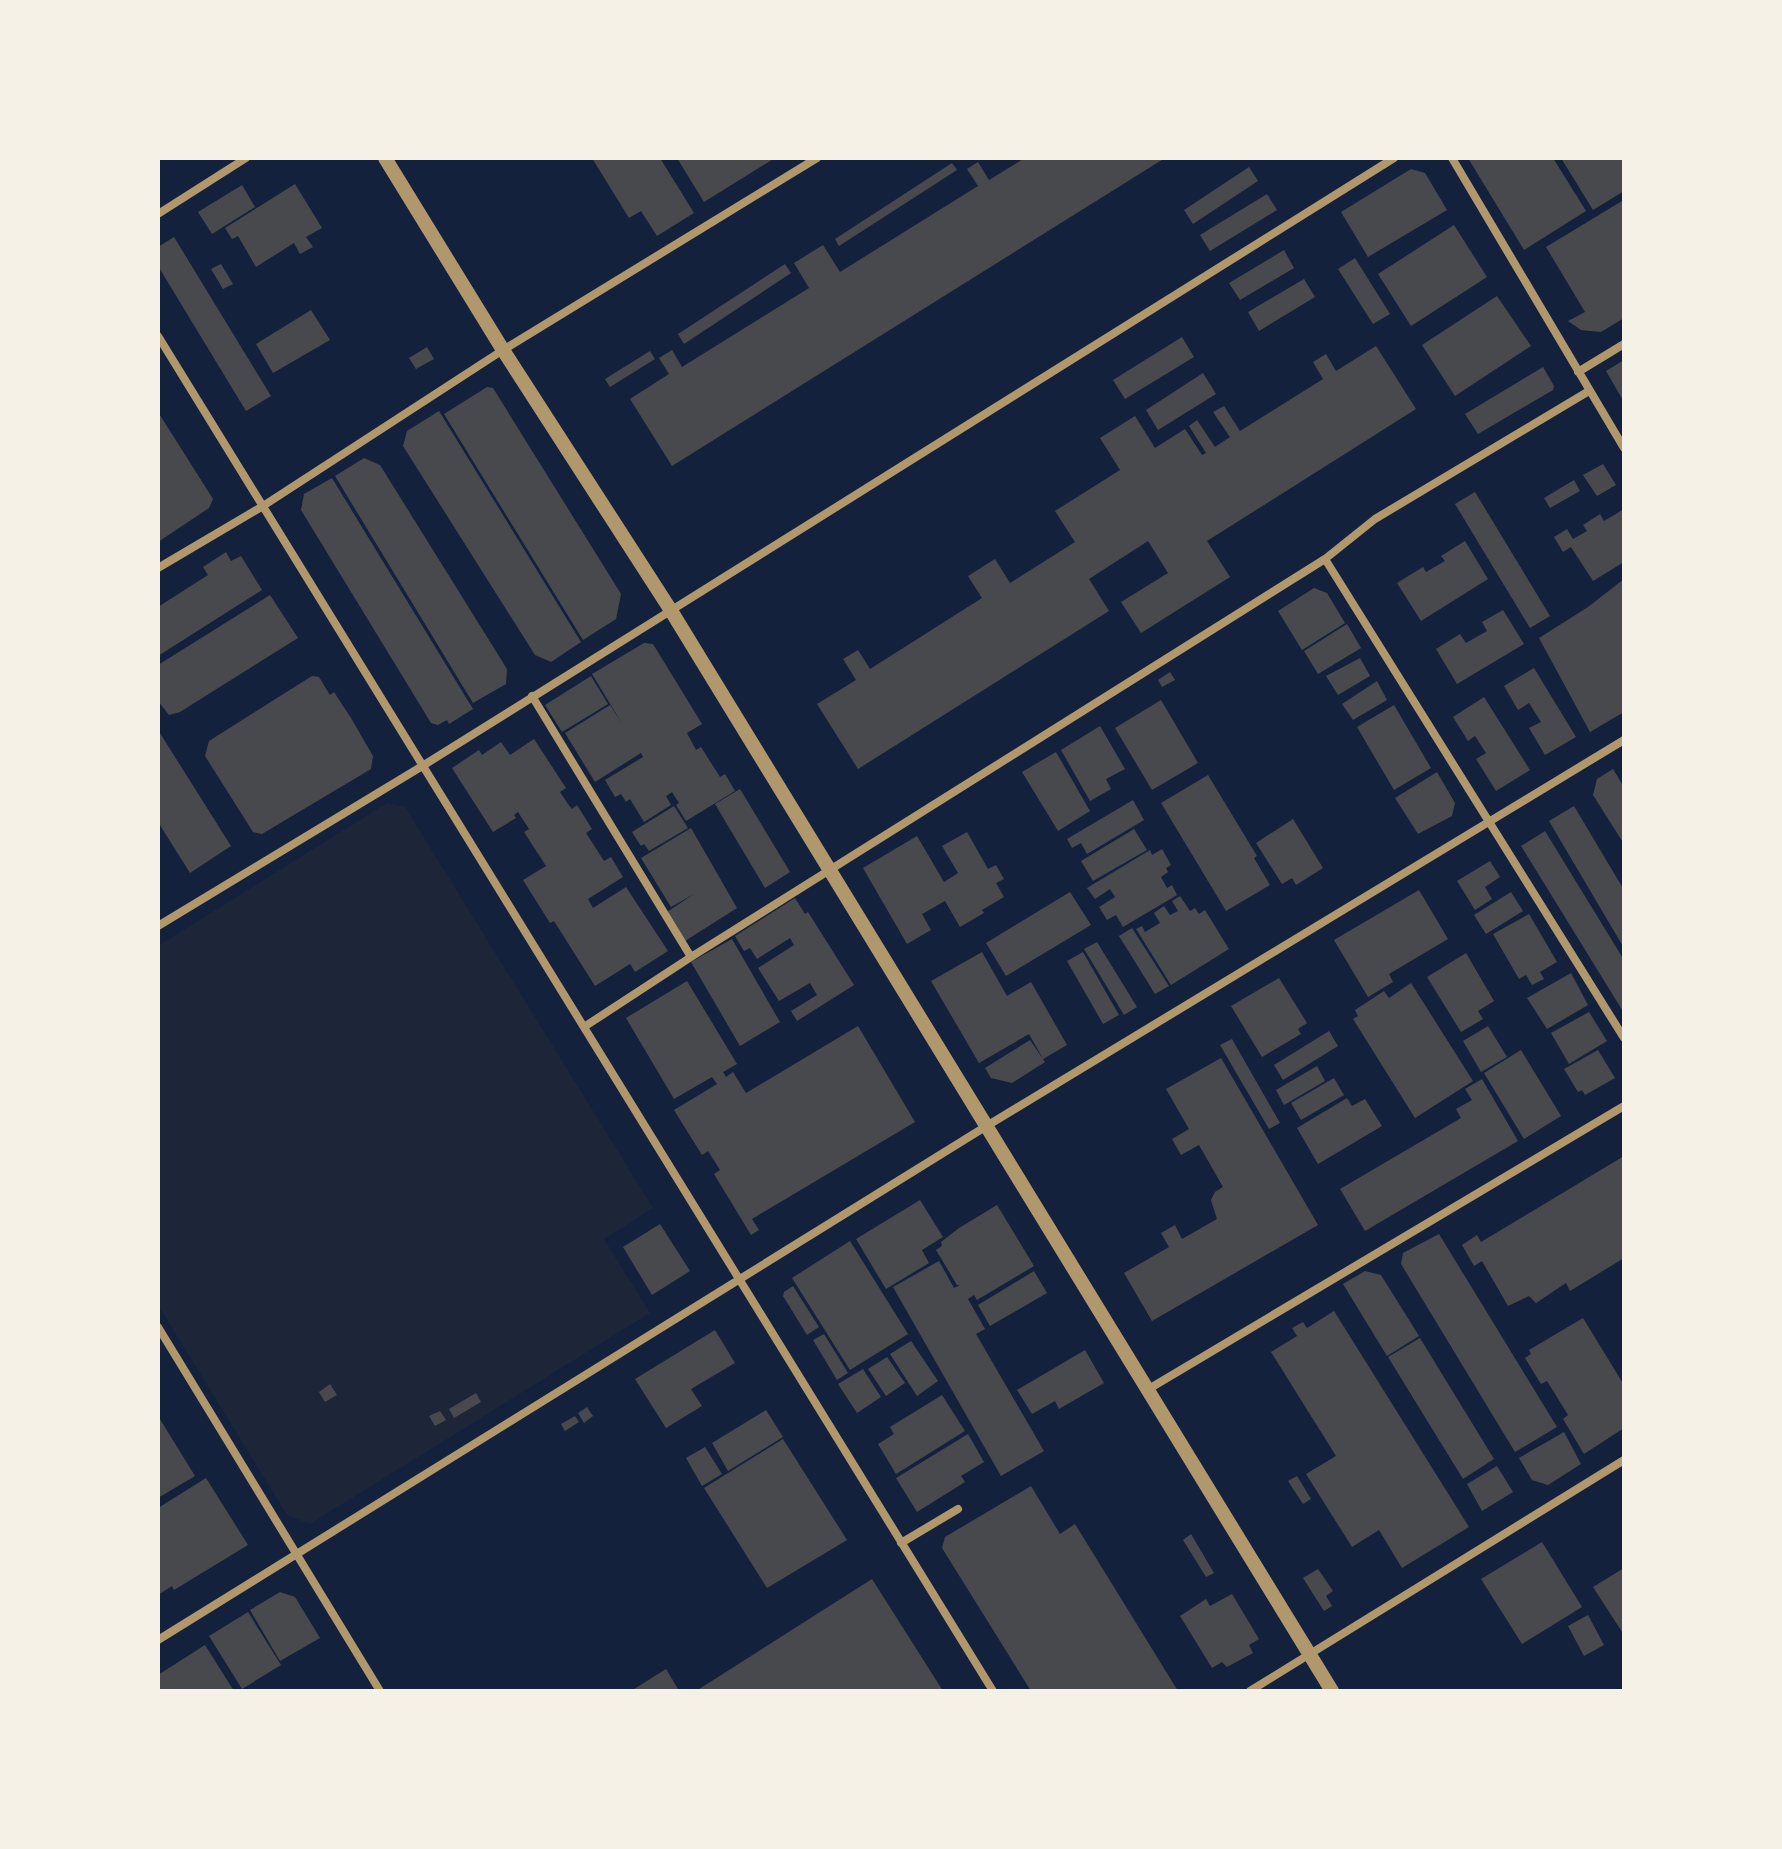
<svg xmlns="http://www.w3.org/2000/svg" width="1782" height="1849" viewBox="0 0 1782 1849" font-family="'Source Serif 4',serif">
	<rect width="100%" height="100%" fill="#14213d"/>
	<path fill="#1d2539" d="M387,803L405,807L653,1208L604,1239L650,1313L310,1524L287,1515L158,1305V946Z"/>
	<path fill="#48494c" d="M592,158H660L694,213L657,236L641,211L629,218Z
		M677,158H775L704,202Z
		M1025,158H1165L672,466L630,399L669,374L659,358L672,350L682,367L809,288L794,263L823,245L840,272L978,186L967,169L978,162L989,180Z
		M1468,158H1553L1586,211L1524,250Z
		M1561,158H1624V191L1593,210Z
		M952,163L957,170L839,246L835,239Z
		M1249,167L1258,181L1193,224L1184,210Z
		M1411,169L1425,173L1447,210L1368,257L1341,212Z
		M295,184L322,228L306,237L313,247L300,254L294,243L256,267L238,236L232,239L225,228Z
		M242,185L255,207L212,234L198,212Z
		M1267,194L1277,210L1210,251L1200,235Z
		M1622,201L1624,205V318L1601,332L1581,330L1568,321L1585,312L1546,247Z
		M1454,225L1487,277L1411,326L1378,274Z
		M174,237L271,396L246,411L158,266V247Z
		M1284,250L1294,268L1240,300L1229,283Z
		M1355,258L1390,314L1373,324L1338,269Z
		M221,264L233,284L223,289L211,269Z
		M785,264L791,273L684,344L678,334Z
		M1304,279L1315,297L1259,331L1248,312Z
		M1497,296L1531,346L1455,396L1422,345Z
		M311,310L330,340L273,373L256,344Z
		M1182,337L1194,357L1125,399L1113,380Z
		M1376,346L1416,409L1207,541L1230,577L1141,633L1121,602L1168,573L1148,541L1089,579L1109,611L858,769L817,704L856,680L843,659L858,650L870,669L982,598L968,576L995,559L1010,583L1075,542L1055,511L1120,470L1100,438L1135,416L1155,448L1185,429L1202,455L1206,453L1189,426L1197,420L1215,447L1230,437L1213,412L1224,406L1240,431L1323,379L1313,362L1326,354L1336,371Z
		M427,347L434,359L416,369L409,358Z
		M650,351L655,359L610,387L605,379Z
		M1624,360V402L1606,371Z
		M1543,367L1554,386L1553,390L1478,434L1465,414Z
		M1203,373L1216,394L1158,430L1146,410Z
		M487,387L493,388L621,594L616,619L583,640L444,414Z
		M439,411L581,642L551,662L535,655L403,446L407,431Z
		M158,412L213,499L209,508L158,542Z
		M364,458L380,465L507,669L506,684L473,703L335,476Z
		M1603,464L1616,485L1597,496L1583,475Z
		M332,478L473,709L449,724L447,720L438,725L431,723L301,510L304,494Z
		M1574,480L1580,491L1550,508L1544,498Z
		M1475,492L1550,616L1530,628L1455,504Z
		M1624,509V562L1593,581L1571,547L1563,552L1554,537L1567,529L1573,539L1587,531L1583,525L1600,514L1604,521Z
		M1465,541L1488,579L1421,621L1397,583L1423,567L1426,572L1445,561L1441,556Z
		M226,552L231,561L241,556L262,590L158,656V607L208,575L203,567Z
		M1624,579V712L1590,732L1539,638L1588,607Z
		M1314,588L1327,593L1345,623L1302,650L1278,611Z
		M270,595L298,638L180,712L169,715L158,701V665Z
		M1503,610L1524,644L1457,684L1436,649L1460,634L1466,643L1487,631L1482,622Z
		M1347,624L1361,648L1318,674L1304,651Z
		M644,643L653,644L702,724L687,733L696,750L701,747L720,777L725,774L735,791L686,821L676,805L679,803L672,792L666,796L671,805L644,822L630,799L626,802L621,794L615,797L605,780L643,757L641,753L595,782L565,733L610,705L623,725L592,674Z
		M1360,658L1370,676L1338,695L1326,676Z
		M1534,668L1576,737L1545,755L1529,728L1541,722L1529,703L1518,710L1504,686Z
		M1170,672L1175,680L1162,687L1158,680Z
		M312,676L319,677L330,695L334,692L351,718L373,756L371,769L262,834L253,832L205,756L209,741Z
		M591,676L608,704L562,732L545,705Z
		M1377,681L1387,700L1353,720L1342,704Z
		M1484,697L1530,770L1496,791L1476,759L1486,753L1475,736L1468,741L1453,717Z
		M1161,700L1198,763L1152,790L1115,728Z
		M1394,705L1431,768L1394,790L1357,727Z
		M1100,726L1125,769L1106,779L1111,789L1090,801L1061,750Z
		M158,730L231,846L190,873L158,822Z
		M534,739L566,788L560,792L568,804L572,809L577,805L592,829L586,833L604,861L611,857L623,877L588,899L593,908L626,887L668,951L635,972L630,964L595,986L554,921L550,923L523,880L546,866L524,832L529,829L518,812L514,815L516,818L493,832L452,768L479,750L482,755L501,742L510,755Z
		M1056,752L1090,811L1058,831L1022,772Z
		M1613,769L1624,787V844L1593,795L1597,779Z
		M1437,772L1455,803L1452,816L1418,834L1395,798Z
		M1208,775L1257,856L1254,858L1270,885L1226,911L1161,803Z
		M740,789L790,872L765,888L715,804Z
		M1133,800L1144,820L1087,854L1081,843L1072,848L1067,839Z
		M674,806L688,828L649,851L644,844L641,846L632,832Z
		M1574,806L1624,890V948L1549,821Z
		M1293,819L1323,868L1296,885L1292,878L1282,884L1256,843Z
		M691,828L737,908L685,941L667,912L694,894L671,907L641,858Z
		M1134,829L1147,850L1093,881L1081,861Z
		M1545,831L1624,960V1013L1521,846Z
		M967,832L988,869L996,865L1004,879L996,883L1004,897L982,910L984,913L960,927L945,901L922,914L931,930L907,944L863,868L917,836L944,882L958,873L942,846Z
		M1162,849L1171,865L1166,868L1168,872L1161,877L1167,888L1172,885L1177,895L1123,927L1116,915L1107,920L1099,907L1115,897L1110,889L1095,899L1087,888L1150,850L1152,855Z
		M1490,861L1500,877L1485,887L1492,899L1475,910L1457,881Z
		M1419,890L1448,939L1389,974L1393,982L1368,997L1334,940Z
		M1070,892L1091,925L1006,976L986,943Z
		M1511,892L1523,911L1486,934L1474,915Z
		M1180,896L1190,911L1195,908L1199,914L1205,910L1229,949L1171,985L1136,929L1142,926L1145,932L1160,923L1154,913L1164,906L1170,915L1178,911L1172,901Z
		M795,898L805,914L808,912L854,985L797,1021L791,1011L817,995L810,983L779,1001L758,968L794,945L790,938L757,959L750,948L744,951L735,936Z
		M1529,914L1557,962L1540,972L1544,979L1532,985L1526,975L1519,979L1493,934Z
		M1132,928L1169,986L1155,994L1119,936Z
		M732,939L780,1022L740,1046L691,962Z
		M1097,942L1137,1007L1124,1015L1084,949Z
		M982,952L1007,996L1031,982L1067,1045L1043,1059L1029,1034L979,1063L931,981Z
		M1083,952L1119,1015L1103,1024L1067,961Z
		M1466,953L1494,1001L1478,1011L1483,1019L1461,1032L1427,977Z
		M1571,973L1588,1005L1547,1029L1527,998Z
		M1279,978L1307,1023L1298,1029L1301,1034L1262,1057L1231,1006Z
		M687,981L737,1064L723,1072L726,1077L733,1072L746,1093L858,1026L915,1122L752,1219L759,1230L751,1235L714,1174L720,1170L708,1151L702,1155L674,1110L717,1084L712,1077L674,1099L626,1018Z
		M1411,983L1473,1081L1415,1118L1353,1019L1358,1016L1355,1010L1384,991L1389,998Z
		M1589,1012L1607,1041L1569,1064L1551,1033Z
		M1488,1026L1507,1057L1481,1072L1463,1041Z
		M1329,1031L1338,1046L1283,1080L1274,1065Z
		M1232,1039L1280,1123L1269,1129L1220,1045Z
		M1030,1040L1045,1062L1012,1083L991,1078L985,1068Z
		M1521,1050L1561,1116L1524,1139L1484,1073Z
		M1598,1050L1615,1078L1585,1095L1582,1090L1578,1092L1564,1069Z
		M1221,1058L1318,1225L1152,1321L1124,1273L1169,1247L1161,1233L1175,1225L1182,1239L1217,1219L1211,1200L1215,1192L1223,1187L1199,1145L1181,1155L1172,1139L1189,1129L1166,1089Z
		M1317,1066L1325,1081L1284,1105L1276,1090Z
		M1334,1078L1344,1095L1301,1120L1291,1103Z
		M1482,1079L1518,1141L1365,1231L1340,1189L1461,1118L1456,1109L1472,1100L1465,1089Z
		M1347,1098L1352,1106L1365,1099L1382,1126L1318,1164L1297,1128Z
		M1624,1156V1258L1570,1291L1566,1283L1536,1303L1529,1296L1508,1306L1482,1261L1474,1266L1462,1245L1477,1235L1481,1242Z
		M920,1200L943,1237L922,1250L929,1263L886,1289L856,1239Z
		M997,1205L1034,1266L977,1300L974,1295L968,1299L985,1329L976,1334L1044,1451L1001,1476L893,1287L939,1261L954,1288L960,1285H957L936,1250L942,1246L941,1242L959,1228Z
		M660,1224L690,1271L652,1295L623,1247Z
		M1439,1234L1557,1427L1515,1452L1401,1264L1403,1253Z
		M850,1241L908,1334L850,1370L792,1278Z
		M1034,1271L1047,1293L990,1326L978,1305Z
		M1365,1271L1381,1275L1419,1336L1387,1356L1343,1284Z
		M793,1286L819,1327L807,1335L783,1296L784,1292Z
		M1334,1311L1469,1527L1402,1568L1379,1530L1352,1547L1306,1474L1336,1456L1271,1352L1297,1336L1292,1328L1303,1322L1307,1328Z
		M1583,1318L1624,1385V1428L1584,1454L1563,1419L1568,1415L1547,1381L1541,1384L1525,1358L1531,1354L1529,1350Z
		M715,1330L735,1363L691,1389L702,1406L666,1428L635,1379Z
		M824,1334L848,1373L837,1380L813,1340Z
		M1420,1338L1494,1459L1463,1479L1388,1357Z
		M911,1341L938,1381L917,1396L890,1354Z
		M1085,1350L1104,1383L1059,1409L1055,1401L1032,1414L1017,1390Z
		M887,1357L905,1383L886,1396L868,1369Z
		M863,1369L881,1397L857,1413L838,1384Z
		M330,1384L337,1395L325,1402L319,1392Z
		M476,1393L481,1402L454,1418L449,1409Z
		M942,1395L965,1431L896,1474L878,1444L894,1434L890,1427Z
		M587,1407L593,1416L584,1423L578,1413Z
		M766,1410L783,1437L728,1471L712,1443Z
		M440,1411L446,1420L435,1426L429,1416Z
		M158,1416L195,1476L158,1498Z
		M575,1416L579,1422L565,1431L561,1424Z
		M1564,1432L1581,1464L1548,1485L1532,1480L1519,1458Z
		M968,1434L984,1462L961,1476L965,1482L917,1512L896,1478Z
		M783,1439L847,1540L767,1588L704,1488Z
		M705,1447L722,1474L702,1486L686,1458Z
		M1497,1466L1513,1492L1482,1511L1467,1484Z
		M1297,1476L1311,1499L1303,1504L1288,1481Z
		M206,1478L248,1545L174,1590L172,1586L158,1595V1508Z
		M1031,1486L1060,1534L1075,1524L1178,1691H1031L942,1548L945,1537Z
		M1191,1534L1214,1573L1206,1577L1183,1540Z
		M1542,1542L1582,1607L1522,1644L1481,1579Z
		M1624,1568V1635L1593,1587Z
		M1318,1569L1333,1591L1326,1596L1332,1606L1324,1611L1303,1578Z
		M872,1579L943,1691H696L809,1619Z
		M280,1592L295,1597L320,1638L280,1661L250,1610Z
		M1232,1594L1259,1639L1249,1645L1253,1653L1227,1667L1222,1662L1212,1668L1180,1616L1206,1599L1210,1606Z
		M248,1612L281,1665L242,1689L209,1636Z
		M1588,1615L1604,1645L1584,1656L1568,1626Z
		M205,1645L234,1691H158V1675Z
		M666,1669L678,1689L675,1691H631Z"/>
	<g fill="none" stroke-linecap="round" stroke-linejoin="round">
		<path stroke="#b1986c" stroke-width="8" d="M1452,158L1624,448
			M158,214L246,158
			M158,336L993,1691
			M1578,372L1624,344
			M1325,559L1624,1038
			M158,568L263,506L503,350L817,158
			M532,696L691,957
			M158,926L424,765L1394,158
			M584,1027L691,957L1325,559L1375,519L1589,391
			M158,1327L380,1691
			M1147,1390L1624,1106
			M901,1543L958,1509
			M158,1640L985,1127L1624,740
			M1250,1691L1624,1460"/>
		<path stroke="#b1986c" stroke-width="14" d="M385,158L503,350L670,609L1332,1691"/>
	</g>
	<rect width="1782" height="1849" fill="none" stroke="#f6f1e7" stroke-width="320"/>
</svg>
